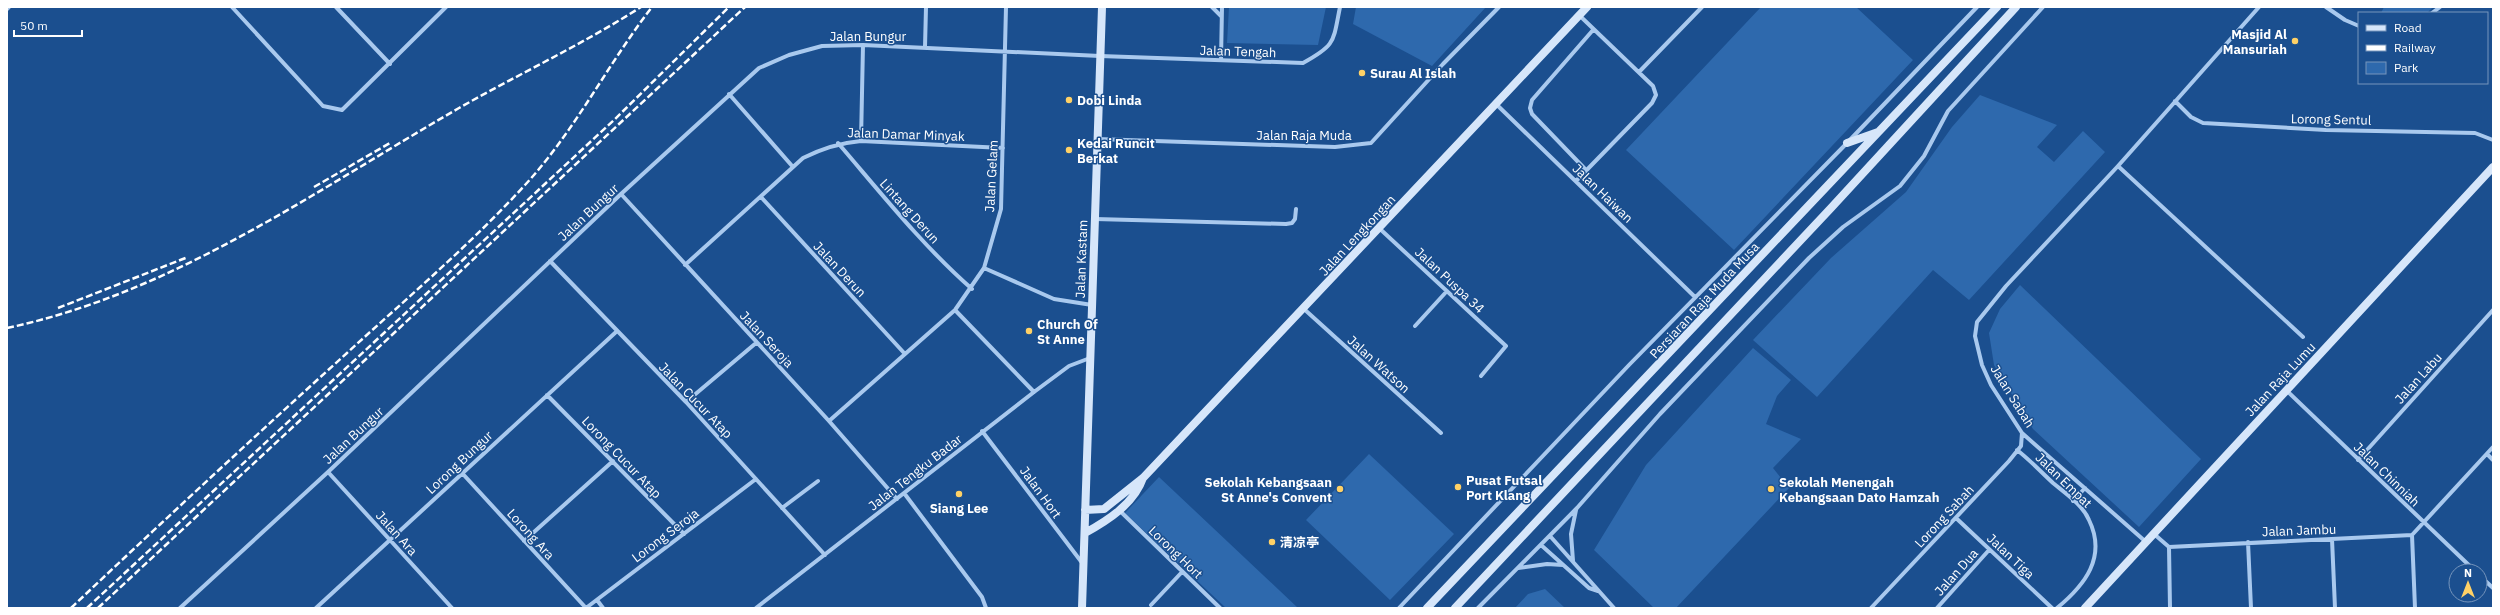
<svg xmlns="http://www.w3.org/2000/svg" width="2500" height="615" viewBox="0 0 2500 615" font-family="'IBM Plex Sans','Noto Sans SC',sans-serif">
	<rect width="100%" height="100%" fill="#1b4f8f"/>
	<path fill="#2e69ad" d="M1229,7H1326L1318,45L1227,43Z
		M1356,7H1486L1432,66L1353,24Z
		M1761,7H1856L1913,60L1734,250L1626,150Z
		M2384,7H2433L2427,13H2381Z
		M1980,95L2057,125L2037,147L2054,162L2083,131L2105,152L1969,300L1933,270L1817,397L1753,340L1831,258L1906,192L1952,127Z
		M2020,285L2201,459L2139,527L2033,429L1994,365L1989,333L2000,309Z
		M1753,348L1791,380L1777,396L1766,424L1801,439L1773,468L1789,488L1676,608H1654L1594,550L1646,465Z
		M1369,454L1454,534L1390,600L1306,520Z
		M1159,477L1298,608H1226L1125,513Z
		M1545,589L1565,608H1515L1528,594Z"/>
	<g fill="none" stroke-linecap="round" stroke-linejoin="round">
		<path stroke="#a9c9ee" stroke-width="4" d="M232,7L323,106L342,110L446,7
			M336,7L390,64
			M1212,7L1221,16
			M2259,7L2118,166L2303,337
			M2326,7L2345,20L2359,26
			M7,9L9,7
			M2432,13L2440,7
			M925,47L926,7
			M1221,60L1222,7
			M1639,72L1702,7
			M729,94L793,167
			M2175,101L2191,117L2203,123L2326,130L2475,133L2493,140
			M1496,104L1695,297
			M1097,139L1335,147L1371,143L1443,64L1499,7
			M861,141L863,45
			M838,143C881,193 922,245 972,289
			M2118,166L2006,286L1977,322L1975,336L1982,365L1991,385L2022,433L2146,542
			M1585,169L1532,114L1530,108L1532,100L1593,30
			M1576,181L1652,103L1656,95L1653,86L1579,15
			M621,194L829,421L897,499
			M761,197L905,354
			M1095,219L1286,224L1292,223L1295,219L1296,209
			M1379,228L1506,346L1481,376
			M550,261L686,402L825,555
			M685,265L803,158C823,148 839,143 861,141L1003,148
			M984,268L1054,299L1092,305
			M1304,309L1441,433
			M955,310L1034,392
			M1415,326L1447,291
			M2287,391L2475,571
			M547,395L684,534
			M686,402L756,343
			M829,421L955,310L984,268L1001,209L1006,7
			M982,431L1083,564
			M2017,450C2030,460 2041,472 2053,483C2065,493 2083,505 2089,520C2107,557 2085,585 2057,608
			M2487,454L2493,460
			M2358,460L2493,310
			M328,472L452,608
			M462,473L586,608
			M904,493L982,597L986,608
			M2073,501L2085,488
			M782,508L818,481
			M1119,510L1220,608
			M1956,518L2052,608
			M2154,534L2169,547L2170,608
			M2412,535L2415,608
			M1550,536L1614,608
			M2332,539L2335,608
			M524,541L613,461
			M2248,542L2251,608
			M1541,545L1589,588L1598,591
			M2169,547L2412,535L2493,447
			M1573,561L1571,534L1576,510
			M1518,568L1547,564L1563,565
			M2480,576L2493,588
			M597,600L603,608
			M1151,605L1182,572
			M180,608L328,472L621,194L759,68L789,55L822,46L863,45L1100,56L1303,63C1336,45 1333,42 1340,7
			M316,608L616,332
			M586,608L756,479
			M756,608L1034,392L1069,366L1090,358
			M1399,608L1629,365L1847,143L1977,7
			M1478,608L1577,508L1660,414L1809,258L1843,227L1900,186L1924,156L1948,111L2043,7
			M1871,608L2009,461L2021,446L2022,433
			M1937,608L1989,550"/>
		<path stroke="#d6e6fa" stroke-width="8" d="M1847,143L1878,132
			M1085,510L1104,509L1143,478L1587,7
			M1085,533C1107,521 1134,504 1143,478
			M1082,608L1102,7
			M1427,608L1997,7
			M1455,608L1831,208L2016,7
			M2085,608L2493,167"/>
		<path stroke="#fff" stroke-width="2.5" stroke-dasharray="7 3" stroke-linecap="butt" d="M314,187L390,143
			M58,308L188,257
			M7,328C173,293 315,191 459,108C519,74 583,44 641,7
			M71,608C162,522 254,437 347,353C407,298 470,245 525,185C575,131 607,65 652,7
			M87,608L614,120L729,7
			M98,608L745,7"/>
	</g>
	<g fill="#ffd166" stroke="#1b4f8f" stroke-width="1.5">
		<circle cx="2295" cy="41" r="4"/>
		<circle cx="1362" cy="73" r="4"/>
		<circle cx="1069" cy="100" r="4"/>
		<circle cx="1069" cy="150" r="4"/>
		<circle cx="1029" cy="331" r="4"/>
		<circle cx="1458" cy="487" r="4"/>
		<circle cx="1340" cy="489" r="4"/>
		<circle cx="1771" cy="489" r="4"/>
		<circle cx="959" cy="494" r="4"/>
		<circle cx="1272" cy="542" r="4"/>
	</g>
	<g text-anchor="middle" stroke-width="3" stroke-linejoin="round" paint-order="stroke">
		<g font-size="13" font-weight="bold" fill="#fff" stroke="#1b4f8f" text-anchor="start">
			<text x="2287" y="39" text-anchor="end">Masjid Al<tspan x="2287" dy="15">Mansuriah</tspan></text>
			<text x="1370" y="78">Surau Al Islah</text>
			<text x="1077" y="105">Dobi Linda</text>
			<text x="1077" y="148">Kedai Runcit<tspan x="1077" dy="15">Berkat</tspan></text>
			<text x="1037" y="329">Church Of<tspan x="1037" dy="15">St Anne</tspan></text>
			<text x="1466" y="485">Pusat Futsal<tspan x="1466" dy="15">Port Klang</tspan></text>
			<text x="1332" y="487" text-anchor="end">Sekolah Kebangsaan<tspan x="1332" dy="15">St Anne's Convent</tspan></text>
			<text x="1779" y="487">Sekolah Menengah<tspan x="1779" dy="15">Kebangsaan Dato Hamzah</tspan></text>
			<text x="959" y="513" text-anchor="middle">Siang Lee</text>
			<text x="1280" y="547">清凉亭</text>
		</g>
		<g font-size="13" fill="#fff" stroke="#1b4f8f">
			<text x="868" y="41">Jalan Bungur</text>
			<text transform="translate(1238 51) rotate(2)" y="5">Jalan Tengah</text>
			<text transform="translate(2331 119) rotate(1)" y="5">Lorong Sentul</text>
			<text transform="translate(906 134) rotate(2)" y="5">Jalan Damar Minyak</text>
			<text x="1304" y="140">Jalan Raja Muda</text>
			<text transform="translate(991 176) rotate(-87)" y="5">Jalan Gelam</text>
			<text transform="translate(1603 193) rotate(44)" y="5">Jalan Haiwan</text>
			<text transform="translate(910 211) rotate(48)" y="5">Lintang Derun</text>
			<text transform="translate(588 212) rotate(-43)" y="5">Jalan Bungur</text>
			<text transform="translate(1357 235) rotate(-47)" y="5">Jalan Lengkongan</text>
			<text transform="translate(1081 259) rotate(-88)" y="5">Jalan Kastam</text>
			<text transform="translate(840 269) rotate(47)" y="5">Jalan Derun</text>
			<text transform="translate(1450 280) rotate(43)" y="5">Jalan Puspa 34</text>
			<text transform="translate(1704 300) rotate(-47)" y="5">Persiaran Raja Muda Musa</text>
			<text transform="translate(767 339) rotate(47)" y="5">Jalan Seroja</text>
			<text transform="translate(1379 364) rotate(42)" y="5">Jalan Watson</text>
			<text transform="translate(2418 378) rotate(-48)" y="5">Jalan Labu</text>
			<text transform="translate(2280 379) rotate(-47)" y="5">Jalan Raja Lumu</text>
			<text transform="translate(2013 396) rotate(58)" y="5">Jalan Sabah</text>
			<text transform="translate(696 400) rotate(46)" y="5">Jalan Cucur Atap</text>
			<text transform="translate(353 435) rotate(-43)" y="5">Jalan Bungur</text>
			<text transform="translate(622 457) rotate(46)" y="5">Lorong Cucur Atap</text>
			<text transform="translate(459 462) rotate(-43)" y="5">Lorong Bungur</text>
			<text transform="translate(915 472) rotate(-38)" y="5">Jalan Tengku Badar</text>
			<text transform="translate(2387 474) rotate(44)" y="5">Jalan Chinniah</text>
			<text transform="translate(2064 480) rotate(44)" y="5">Jalan Empat</text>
			<text transform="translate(1041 492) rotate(54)" y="5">Jalan Hort</text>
			<text transform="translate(1944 516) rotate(-47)" y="5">Lorong Sabah</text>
			<text transform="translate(2299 530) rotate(-2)" y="5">Jalan Jambu</text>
			<text transform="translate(397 533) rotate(48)" y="5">Jalan Ara</text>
			<text transform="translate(531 534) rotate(48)" y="5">Lorong Ara</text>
			<text transform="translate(665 535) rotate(-37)" y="5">Lorong Seroja</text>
			<text transform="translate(1176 552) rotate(44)" y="5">Lorong Hort</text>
			<text transform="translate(2011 556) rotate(43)" y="5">Jalan Tiga</text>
			<text transform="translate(1956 572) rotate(-48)" y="5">Jalan Dua</text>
		</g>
	</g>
	<rect width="2500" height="615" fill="none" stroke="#ffffff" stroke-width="16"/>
	<rect x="2358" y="12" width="130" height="72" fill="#1b4f8f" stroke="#7695bc"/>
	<rect x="2366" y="25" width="20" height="6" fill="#d6e6fa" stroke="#7695bc"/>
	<text x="2394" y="32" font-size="12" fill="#ffffff">Road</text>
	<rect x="2366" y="45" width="20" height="6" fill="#ffffff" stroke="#7695bc"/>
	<text x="2394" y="52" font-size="12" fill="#ffffff">Railway</text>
	<rect x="2366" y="62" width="20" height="12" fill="#2e69ad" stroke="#7695bc"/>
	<text x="2394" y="72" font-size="12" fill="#ffffff">Park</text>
	<g transform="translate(2468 583)"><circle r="19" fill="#1b4f8f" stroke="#7695bc"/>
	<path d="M0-3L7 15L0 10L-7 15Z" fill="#ffd166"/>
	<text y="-6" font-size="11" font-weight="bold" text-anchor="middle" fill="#ffffff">N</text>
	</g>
	<path d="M14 30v6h68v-6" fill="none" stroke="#ffffff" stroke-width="2"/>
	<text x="20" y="30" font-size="12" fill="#ffffff" stroke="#1b4f8f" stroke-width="3" paint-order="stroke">50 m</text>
</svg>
